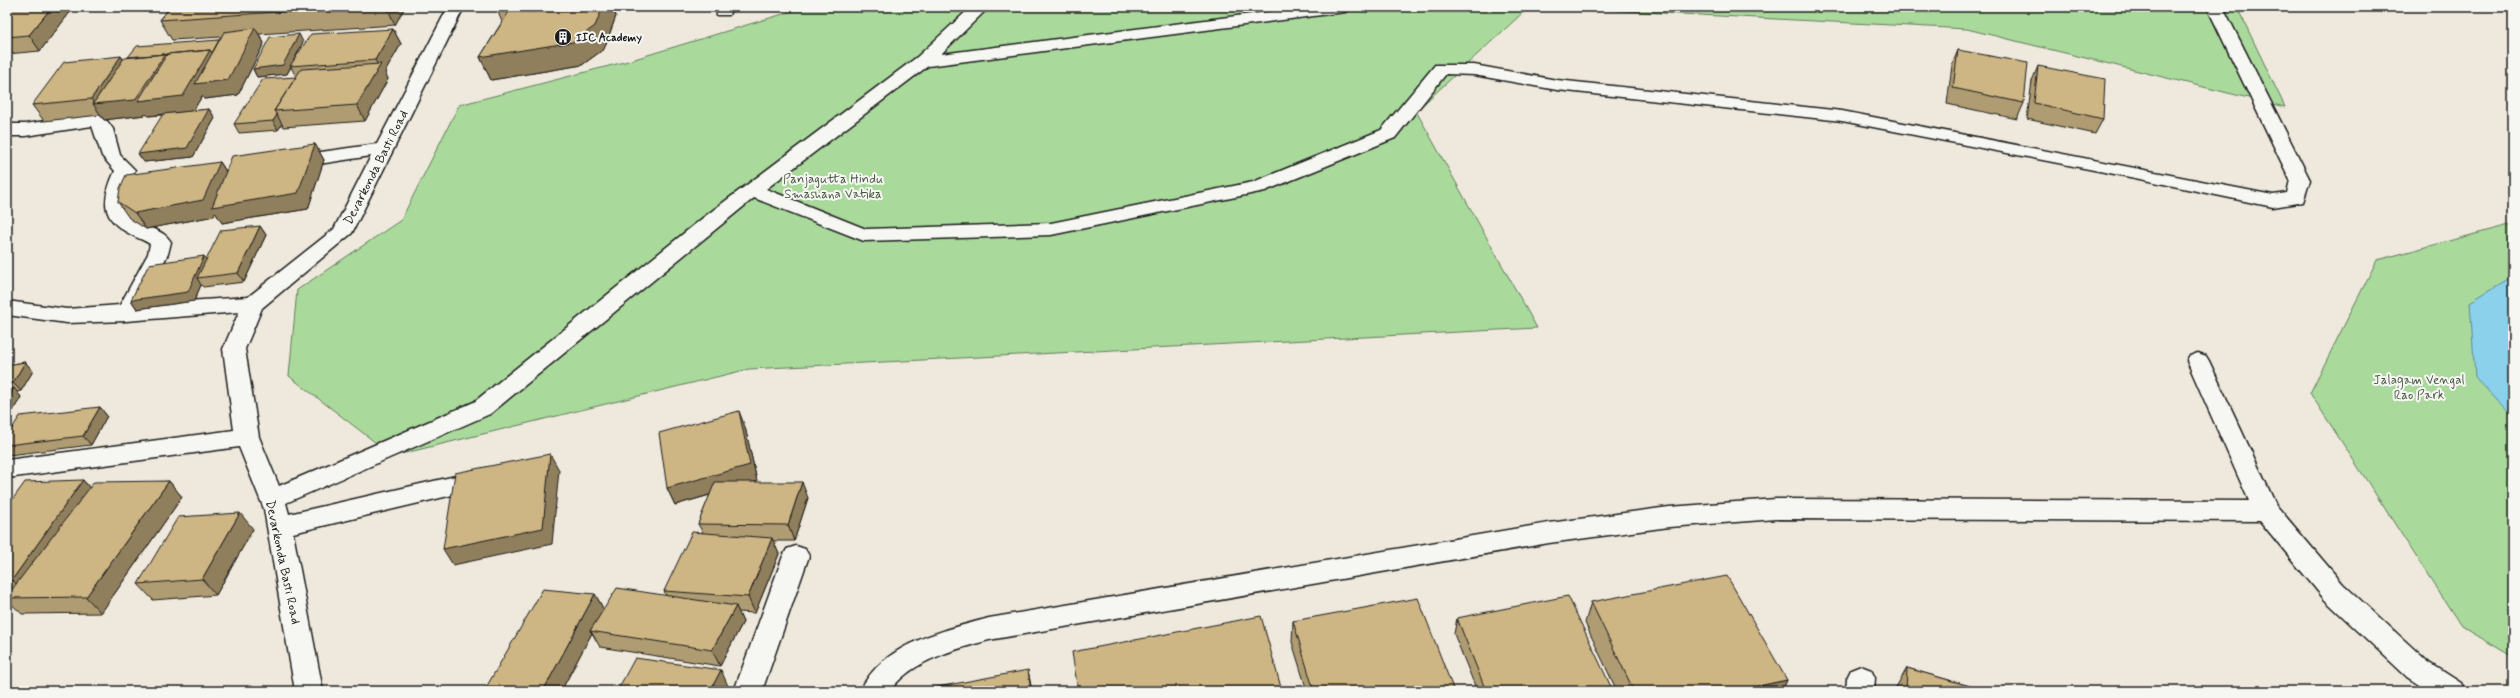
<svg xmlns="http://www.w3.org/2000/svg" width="2520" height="698" viewBox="0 0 2520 698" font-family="Mynerve,sans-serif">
	<rect width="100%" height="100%" fill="#eee9dc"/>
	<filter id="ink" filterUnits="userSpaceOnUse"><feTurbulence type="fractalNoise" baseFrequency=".025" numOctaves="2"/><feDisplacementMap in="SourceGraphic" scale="8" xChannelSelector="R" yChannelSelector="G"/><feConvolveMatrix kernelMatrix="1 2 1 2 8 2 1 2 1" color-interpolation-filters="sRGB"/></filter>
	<g filter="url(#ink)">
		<path fill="#a9da9b" stroke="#627b5c" d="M806,7H1529L1416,111L1537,328L749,369L393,456L289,376L297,290L401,220L459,105L628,61Z
			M1547,7H2237L2285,107L1967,29Z
			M2513,224V657L2461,626L2310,393L2377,260Z"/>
		<path fill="#8bd1ec" stroke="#5f8999" d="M2513,276V417L2475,377L2470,302Z"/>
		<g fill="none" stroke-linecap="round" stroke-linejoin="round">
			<defs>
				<path id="minor" d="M448,7H464L352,233L262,308L245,349L259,437L279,486L474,402L704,217L917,57L971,7H989L941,54L1306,7H1353L1345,12L928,66L766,189L866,229L1051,223L1253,182L1381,130L1435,65H1474L1557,80L1842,111L2273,195L2287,193L2290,180L2207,7H2223L2310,180L2303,202L2273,207L2135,178L1842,121L1557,90L1474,75L1446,74L1395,138L1265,191L1051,235L864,241L754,198L490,414L286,503L289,514L482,470L491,473L494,479L491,485L482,488L293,533L323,691H295L264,509L239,447L7,478V460L234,430L223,349L239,312L126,321L67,323L7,315V301L67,309L120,305L148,254L150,244C144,240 137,238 130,234C100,219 102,199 115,171L102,156L92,126L25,136H7V124H25L93,114L99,115L108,122L113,129L120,155L135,170C122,198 118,215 151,228C159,231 166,234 171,242L168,254L142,304L248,297L334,229L371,156L293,168L286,166L284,162L286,158L293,156L377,144Z
					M716,7H732L729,15H717Z
					M2198,353L2206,356L2209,361L2276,505L2343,584L2427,661L2461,683L2465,691H2428L2407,677L2325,600L2260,521L1776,519L1669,527L1549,543L989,640C954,650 912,660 890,691H860C883,643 942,631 989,618L1549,523L1669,507L1776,499L2249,501L2187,361L2190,356Z
					M796,546L805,549L809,556L762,691H734L783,556L787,549Z
					M1861,666L1871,670L1875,678L1874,691H1846L1847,678L1851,670Z"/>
			</defs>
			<use href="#minor" stroke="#1c1c1c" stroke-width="3"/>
			<use href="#minor" fill="#f6f6f2" fill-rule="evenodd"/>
		</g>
		<path fill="#b09c72" stroke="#1c1c1c" d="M7,7L71,11L40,51L7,54Z
			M170,7H405L395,25L259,34L264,43L238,95L204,99L202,96L193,111L209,109L215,118L193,157L144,162L163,115L148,116L146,114L145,115L104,120L100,115L44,121L32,105L121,56L123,59L219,40L221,37L172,40L160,20Z
			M496,7H613L616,16L604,49L582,65L491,80L480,57L502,22Z
			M393,29L401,44L385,72L388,79L365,121L283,127L282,124L278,130L239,133L234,124L296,77L291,67L287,74L257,77L253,69L303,42L293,61Z
			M1958,50L2024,103L2017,119L1947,104L1952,65Z
			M2038,66L2103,119L2095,134L2027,119L2032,81Z
			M315,144L324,160L308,209L222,223L215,212L214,216L146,229L129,218L118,202L220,162L226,171Z
			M260,226L266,235L244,282L203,287L201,285L194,301L137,309L131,300L206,259Z
			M25,362L33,371L21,391L17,392L21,397L7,421L13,427L100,407L107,416L91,445L9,455L7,452V365Z
			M745,427L757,481L754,482L808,498L794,541H773L779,554L755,613L738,612L743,622L720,666L600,647L592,633L561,691L595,594L604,610L666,596L664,591L703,533L698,524L710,495L675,505L667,488Z
			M83,480L90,488L169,481L182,497L101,613L22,614L7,600V507Z
			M253,529L216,595L153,600L138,584Z
			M1591,602L1787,680L1782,691H1617L1585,623Z
			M1457,618L1613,691H1477L1454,634Z
			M1293,621L1454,691H1307L1292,642Z
			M1907,668L1987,691H1895V689Z"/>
		<path fill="#907f5c" stroke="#1c1c1c" d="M52,7H69L71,11L40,51L29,35Z
			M387,7H405L395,25Z
			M603,7H613L616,16L604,49L582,65L491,80L480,57Z
			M255,28L264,43L238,95L204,99L202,96L193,111L148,116L146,114L145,115L104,120L93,104H95L91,99L121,56L131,72L165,54L210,50Z
			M393,29L401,44L385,72L388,79L365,121L357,105L379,67L375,60Z
			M299,34L303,42L287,74L257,77L253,69Z
			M209,109L215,118L193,157L144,162L138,154Z
			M277,115L282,124L278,130L273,121Z
			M315,144L324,160L308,209L222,223L215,212L214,216L146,229L135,213L220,162L230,178Z
			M260,226L266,235L244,282L238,273Z
			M204,256L210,265L197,278L201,285L194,301L137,309L131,300Z
			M25,362L33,371L21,391L13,383Z
			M14,388L21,397L7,421L14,428L7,437V399Z
			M100,407L107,416L91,445L83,436Z
			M739,411L745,427L757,481L675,505L667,488Z
			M550,454L559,470L552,544L453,565L443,549Z
			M83,480L97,497L29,596L12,580Z
			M169,481L182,497L101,613L86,597Z
			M802,482L808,498L794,541L788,525Z
			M240,513L253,529L216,595L202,579Z
			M772,538L779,554L755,613L748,597Z
			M595,594L604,610L590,631L592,633L561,691H543Z
			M736,606L743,622L720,666L712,650Z
			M721,670L728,686L726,691H710Z
			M1028,670L1032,691H1031Z
			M1787,680L1782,691H1735Z"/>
		<path fill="#cdb584" stroke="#1c1c1c" d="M7,7H52L29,35L7,37Z
			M170,7H350L160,20Z
			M512,7H603L595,26L573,42L480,57Z
			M255,28L228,80L195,84L224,32Z
			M393,29L375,60L290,66L311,34Z
			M299,34L283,65L253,69L270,37Z
			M219,40L212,53L210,50L167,54L166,56L165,54L128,57L137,46Z
			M210,50L183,96L138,101L167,54Z
			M1958,50L2028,63L2024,103L1953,88Z
			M165,54L135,100L93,104L124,58Z
			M121,56L91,99L32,105L64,62Z
			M381,64L357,105L274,111L301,69Z
			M2038,66L2105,79L2103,119L2034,103Z
			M296,77L274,111L277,115L273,121L234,124L263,79Z
			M209,109L187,148L138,154L163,114Z
			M315,144L298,193L212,207L232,156Z
			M220,162L203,200L135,213L118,202L120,188L126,175Z
			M260,226L238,273L197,278L221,230Z
			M204,256L188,292L131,300L149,264Z
			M25,362L13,383H7V365Z
			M14,388L7,399V389Z
			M100,407L83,436L7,445V436L20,416Z
			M739,411L750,465L667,488L659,433Z
			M550,454L543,528L443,549L455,473Z
			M83,480L12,580H7V507L25,482Z
			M169,481L86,597L7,598V596L94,482Z
			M715,482H802L788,525L698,524Z
			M240,513L202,579L138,584L178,517Z
			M692,532L772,538L748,597L664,591Z
			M1727,576L1787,680L1735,691H1634L1591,602Z
			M617,588L736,606L712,650L590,631Z
			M543,589L595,594L543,691H484Z
			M1568,596L1613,691H1486L1457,618Z
			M1418,598L1454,691H1314L1293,621Z
			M1261,616L1282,691H1078L1072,652Z
			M635,658L721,670L710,691H617Z
			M1907,668L1987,691H1906Z
			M1028,670L1031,691H916Z"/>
	</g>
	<defs>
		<symbol id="building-disc" viewBox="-11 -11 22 22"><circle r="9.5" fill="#1c1c1c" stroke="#f6f6f2"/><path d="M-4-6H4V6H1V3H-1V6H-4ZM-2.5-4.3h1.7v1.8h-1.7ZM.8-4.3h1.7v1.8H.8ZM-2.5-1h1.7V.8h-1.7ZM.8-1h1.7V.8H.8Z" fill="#fff"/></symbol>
	</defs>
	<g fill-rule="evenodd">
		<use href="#building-disc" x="553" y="27" width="20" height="20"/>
	</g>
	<g text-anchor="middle" stroke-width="4" stroke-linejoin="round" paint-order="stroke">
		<g font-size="11" font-weight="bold" fill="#1c1c1c" stroke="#f6f6f2" text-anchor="start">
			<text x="576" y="41">IIC Academy</text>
		</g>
		<g font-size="13" fill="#1c1c1c" stroke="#f6f6f2">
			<text transform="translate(375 167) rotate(-63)" y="5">Devarkonda Basti Road</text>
			<text transform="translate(284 562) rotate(78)" y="5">Devarkonda Basti Road</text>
		</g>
		<g font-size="13" fill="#465542" stroke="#f6f6f2">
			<text x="833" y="183">Panjagutta Hindu<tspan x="833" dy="15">Smashana Vatika</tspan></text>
			<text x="2419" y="384">Jalagam Vengal<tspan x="2419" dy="15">Rao Park</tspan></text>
		</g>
	</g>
	<rect width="2520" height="698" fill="none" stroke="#f6f6f2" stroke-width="24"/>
	<rect x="12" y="12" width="2496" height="674" fill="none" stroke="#1c1c1c" stroke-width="1.5" filter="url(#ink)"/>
</svg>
